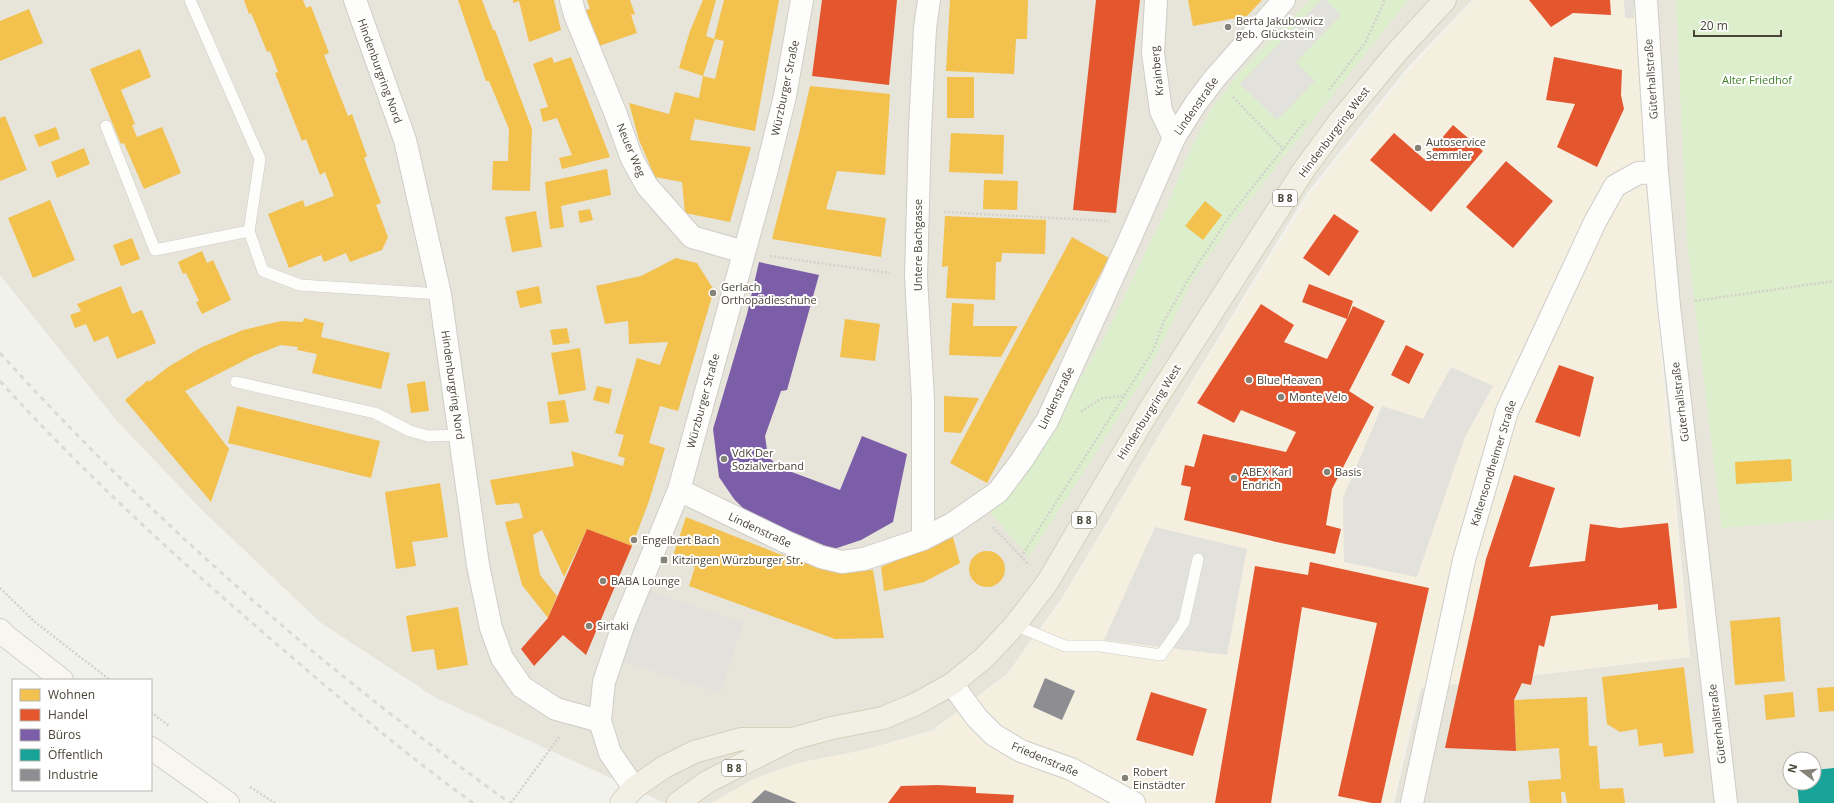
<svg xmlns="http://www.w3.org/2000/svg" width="1834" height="803" viewBox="0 0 1834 803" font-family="'Open Sans',sans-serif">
	<rect width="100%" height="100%" fill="#f2f2ed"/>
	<path fill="#e7e4da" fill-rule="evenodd" d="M0,0H1472L1408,67L1307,193L1164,427L1062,598L1007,674L933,730L864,750L798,763L754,779L711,803H665L436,698L321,623L203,511L117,421L0,275Z
		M1637,0H1834V803H1394L1421,688L1690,657L1653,247ZM1790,759H1814V783H1790Z"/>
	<path fill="#f5efe0" d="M1474,0H1635L1651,246L1689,657L1420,687L1392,803H712L755,779L798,763L864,750L934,731L1007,675L1062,600L1165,427L1310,194L1410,69Z"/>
	<path fill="#ddeecd" d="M1310,0H1408L1234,220L1192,281L1149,370L1029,557L989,511L1054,423L1104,338L1165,212L1187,157L1211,109L1238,74Z
		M1676,0H1834V519L1722,528L1687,242Z"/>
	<path fill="#e2e1dc" d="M1321,0H1326L1341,15L1296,62L1315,81L1277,120L1240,84Z
		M1624,0H1634V18H1625Z
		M1451,367L1493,386L1465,437L1417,577L1344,562L1343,498L1382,406L1423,419Z
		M1155,527L1247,549L1227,655L1104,640Z
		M647,590L743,623L720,693L623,661Z"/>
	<path fill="#f2c14e" d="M244,0H303L306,8L311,6L329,53L324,55L348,116L352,114L367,156L364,158L381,203L376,205L388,237L382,250L350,262L346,253L324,262L321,255L289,268L268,214L303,200L305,207L334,196L325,172L320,175L306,139L302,141L275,73L278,72L270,51L267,52L257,27L251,13L249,14Z
		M458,0H482L493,30H495L532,129L530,191L492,190L493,161H508L509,129L489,81H486Z
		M513,0H554L561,30L529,42L519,1L513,3Z
		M587,0H630L635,14L631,15L637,33L599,46L586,10L590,9Z
		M703,0H716L706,36L714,39L724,0H779L755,131L695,119L690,140L751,147L730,222L685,213L682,182L655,177L639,140L629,103L669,114L675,92L699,98L703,76L715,79L724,41L715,39L703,76L679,68L690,31Z
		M950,0H1028L1027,39H1016L1014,74L946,71Z
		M1188,0H1262L1247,16L1193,26Z
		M29,9L43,43L0,61V21Z
		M140,49L151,77L121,90L135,124L132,125L137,137L162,127L181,173L144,189L124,143L121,144L90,69Z
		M552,57L554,63L571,57L610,157L562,169L559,158L572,155L557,118L543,122L540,109L548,107L533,64Z
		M947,77H974V118H947Z
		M810,86L890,94L885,175L837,171L826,209L886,218L881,257L772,239L799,134Z
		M5,116L27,170L0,181V118Z
		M56,127L60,139L39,147L34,135Z
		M951,133L1004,135L1003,174L949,172Z
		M84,148L90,164L57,178L51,162Z
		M607,169L611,195L561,206L564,227L550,229L545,182Z
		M984,180L1018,181L1017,210L983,209Z
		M50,200L75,260L33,278L8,218Z
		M1205,201L1222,215L1203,240L1185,226Z
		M590,209L593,220L580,223L578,211Z
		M536,211L542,247L512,252L505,217Z
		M945,216L1046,220L1045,254L1002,253L1001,262H996L995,300L946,298L948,266L942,267Z
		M1072,237L1109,258L987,483L950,463Z
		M132,238L140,259L121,266L113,245Z
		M202,251L207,263L213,260L231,300L202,314L196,302L199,301L186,273L183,274L178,262Z
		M676,258L697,263L714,290L678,411L660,406L649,443L665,448L649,501L632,546L587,529L564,577L542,530L533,535L540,575L557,596L548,618L522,585L505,522L523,518L519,503L496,505L490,480L574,466L571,451L623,466L625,458L618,456L624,435L615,433L637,358L660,365L668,342L629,344L628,321L605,324L596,286L641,276Z
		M121,286L132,314L142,310L156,343L117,359L108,336L94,342L86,324L75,328L70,315L81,311L77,304Z
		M539,286L542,303L520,308L516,291Z
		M952,303L974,304L973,326H1018L1001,357L949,355Z
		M304,318L324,323L321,337L390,353L381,389L312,373L317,354L297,350L298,347L281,345L253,356L185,391L229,449L211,502L125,400L148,380L149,382L168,367L202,347L243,330L281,321L303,322Z
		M845,319L880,324L875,361L840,357Z
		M567,328L570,343L553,345L550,330Z
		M580,348L586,390L559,395L551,353Z
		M425,381L429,411L411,413L407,384Z
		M597,386L612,389L609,404L593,400Z
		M944,396L979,398L961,433L944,432Z
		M565,400L569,422L550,424L547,402Z
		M237,406L380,441L371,478L228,443Z
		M1791,459L1792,481L1736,484L1735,462Z
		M440,483L448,537L412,542L416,566L396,569L385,492Z
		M686,517L779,554L836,572L873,570L884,638L835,639L689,586L695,567L672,559Z
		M953,537L960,563L924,582L884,591L881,567Z
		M969 569a18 18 0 1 1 36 0a18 18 0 1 1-36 0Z
		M458,607L468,665L437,670L434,649L412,652L406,616Z
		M1780,617L1785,681L1735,685L1730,621Z
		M1684,667L1694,753L1664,757L1662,743L1639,746L1637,729L1620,732L1607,724L1602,677Z
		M1834,687V711L1819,712L1817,688Z
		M1793,692L1795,717L1766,720L1764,695Z
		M1587,697L1589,746H1597L1600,789L1623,788L1625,803H1567L1565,792H1561L1562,803H1530L1528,781L1561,779L1559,748L1516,751L1514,700Z"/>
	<path fill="#e4572e" d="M822,0H897L889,85L812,76Z
		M1096,0H1140L1116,213L1073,210Z
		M1529,0H1610L1611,15L1573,13L1551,27Z
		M1554,57L1622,70L1621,95L1624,109L1597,167L1557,147L1575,104L1546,100Z
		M1453,125L1483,151L1431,212L1370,160L1394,133L1424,159Z
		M1506,161L1553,201L1513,248L1466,207Z
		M1334,214L1359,231L1329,276L1303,258Z
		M1309,284L1353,301L1347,319L1353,306L1385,321L1349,391L1374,407L1332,489L1326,525L1341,529L1335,554L1281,543L1184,520L1191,487L1181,485L1185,465L1194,467L1203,434L1286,452L1296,432L1241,410L1234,423L1197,403L1261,304L1294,325L1284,342L1327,359L1347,319L1302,302Z
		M1406,345L1424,354L1409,384L1391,375Z
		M1559,365L1594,377L1580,437L1535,422Z
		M1514,475L1555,488L1529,567L1585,561L1590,524L1620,528L1668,523L1677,608L1658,610V604L1551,616L1544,647L1539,645L1531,685L1522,683L1514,700L1516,751L1445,748L1486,559Z
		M587,529L632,546L586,655L563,635L534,666L521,649L548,618Z
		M1310,562L1429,588L1381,803H1372L1338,796L1377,623L1302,607L1271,803H1215L1255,566L1308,575Z
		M1151,692L1207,709L1193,756L1136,740Z
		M938,785L976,787V793L1014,795L1013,803H888L901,786Z"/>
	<path fill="#7b5ea7" d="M759,262L819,275L787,390L781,391L765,436L768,457L781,468L840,490L862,436L907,454L893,522L861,540L834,549L755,520L734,499L719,477L713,429L747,314Z"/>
	<path fill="#17a398" d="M1834,768V803H1799L1797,783H1814V770Z"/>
	<path fill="#8d8d92" d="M1045,678L1075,691L1062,720L1033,707Z
		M765,790L797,803H751Z"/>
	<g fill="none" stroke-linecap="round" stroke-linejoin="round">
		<defs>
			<path id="service" d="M190,0L260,159L249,231L263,271L300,285L440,294
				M106,126L155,250L249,231
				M236,382L375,413L410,431L428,436L460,435
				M1015,625L1065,646H1100L1161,655L1184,622L1198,559"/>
			<path id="minor" d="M355,0L405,140L440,294L478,565L491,628L502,658L522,687L556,709L600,721
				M571,0L575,15L615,112L632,159L647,186L692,237L744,252
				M1156,0L1153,53L1161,111L1174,138
				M1646,0L1657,172L1669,306L1726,803
				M679,490L786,542L821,557L842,562L864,559L923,539L952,524L998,492L1022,460L1047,421L1129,241L1174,138L1196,103L1215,78L1284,0
				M923,539V400L916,277L920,130L925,28L929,0
				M634,788L610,753L600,721L604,682L624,623L679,490L766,173L785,96L802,0
				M1412,803L1464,560L1507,411L1595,222L1615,186L1638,173L1657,172"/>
			<path id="tertiary" d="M952,684L977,718L994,735L1021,751L1071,769L1134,803"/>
			<path id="secondary" d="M0,630L7,637L62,680
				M151,748L228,803"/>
			<path id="primary" d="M621,803L634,788L664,767L694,752L741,739H787
				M678,803L707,782L792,739L832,728L883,718L916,704L952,684L984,658L1015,625L1047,583L1148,412L1303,171L1339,122L1397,52L1445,0"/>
		</defs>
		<use href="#service" stroke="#cecdc7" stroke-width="12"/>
		<use href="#minor" stroke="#cecdc7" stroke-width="24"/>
		<use href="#tertiary" stroke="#cecdc7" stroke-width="24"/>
		<use href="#secondary" stroke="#d2d0c4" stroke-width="24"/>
		<use href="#primary" stroke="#d5d0ba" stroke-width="24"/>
		<path stroke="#d2d2cb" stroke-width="2.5" stroke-dasharray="2 2" stroke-linecap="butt" d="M1329,90L1365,43L1385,0
			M1233,97L1284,150
			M944,212L1109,221
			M770,256L890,273
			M1695,301L1834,281
			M1081,412L1102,398L1123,396
			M993,527L1028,564
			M1021,557L1149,357L1154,348L1164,321L1189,278L1229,217L1305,121
			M0,588L35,622L110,680
			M151,712L169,726
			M250,787L275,803
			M511,803L559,737"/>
		<use href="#service" stroke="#fdfdfc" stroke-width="11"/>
		<use href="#minor" stroke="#fdfdfc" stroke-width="22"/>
		<use href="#tertiary" stroke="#fdfdfc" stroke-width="22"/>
		<use href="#secondary" stroke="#f7f6f0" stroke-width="22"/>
		<use href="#primary" stroke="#f2f0e5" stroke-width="22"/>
		<path stroke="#dadad9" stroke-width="3" stroke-dasharray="5 5" stroke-linecap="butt" d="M0,353C152,521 325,671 510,803
			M0,381C87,477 182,563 280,647C343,701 406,755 473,803"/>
	</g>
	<g fill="#858277" stroke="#fff" stroke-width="1.5">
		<circle cx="1228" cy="27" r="4"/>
		<circle cx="1418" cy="148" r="4"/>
		<circle cx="713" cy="293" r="4"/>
		<circle cx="1249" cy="380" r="4"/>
		<circle cx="1281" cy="397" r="4"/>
		<circle cx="724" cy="459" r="4"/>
		<circle cx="1327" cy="472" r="4"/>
		<circle cx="1234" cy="478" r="4"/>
		<circle cx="634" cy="540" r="4"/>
		<rect x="660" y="556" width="8" height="8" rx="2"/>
		<circle cx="603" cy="581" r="4"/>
		<circle cx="589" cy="626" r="4"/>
		<circle cx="1125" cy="778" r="4"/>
	</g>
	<g text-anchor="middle" stroke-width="4" stroke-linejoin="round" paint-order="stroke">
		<g fill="#fff" stroke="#807d74" stroke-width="1">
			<rect x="1273" y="190" width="24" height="16" rx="3"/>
			<rect x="1072" y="512" width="24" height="16" rx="3"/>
			<rect x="722" y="760" width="24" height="16" rx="3"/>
		</g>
		<g font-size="10" font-weight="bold" fill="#4a4538">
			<text x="1285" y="202">B 8</text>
			<text x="1084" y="524">B 8</text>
			<text x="734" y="772">B 8</text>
		</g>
		<g font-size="11" fill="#4a4538" stroke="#fff" text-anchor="start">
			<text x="1236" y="25">Berta Jakubowicz<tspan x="1236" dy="13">geb. Glückstein</tspan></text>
			<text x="1426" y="146">Autoservice<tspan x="1426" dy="13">Semmler</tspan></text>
			<text x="721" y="291">Gerlach<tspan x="721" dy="13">Orthopädieschuhe</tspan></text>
			<text x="1257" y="384">Blue Heaven</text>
			<text x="1289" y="401">Monte Velo</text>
			<text x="732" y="457">VdK Der<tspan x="732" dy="13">Sozialverband</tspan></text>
			<text x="1242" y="476">ABEX Karl<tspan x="1242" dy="13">Endrich</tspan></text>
			<text x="1335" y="476">Basis</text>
			<text x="642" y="544">Engelbert Bach</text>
			<text x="672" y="564">Kitzingen Würzburger Str.</text>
			<text x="611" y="585">BABA Lounge</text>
			<text x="597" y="630">Sirtaki</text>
			<text x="1133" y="776">Robert<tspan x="1133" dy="13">Einstädter</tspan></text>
		</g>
		<g font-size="11" fill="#4a4538" stroke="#fff">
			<text transform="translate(380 71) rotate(70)" y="4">Hindenburgring Nord</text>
			<text transform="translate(1157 71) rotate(-96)" y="4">Krainberg</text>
			<text transform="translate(1651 79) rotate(-94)" y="4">Güterhallstraße</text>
			<text transform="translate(785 88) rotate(-78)" y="4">Würzburger Straße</text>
			<text transform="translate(1196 106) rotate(-55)" y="4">Lindenstraße</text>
			<text transform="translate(1334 132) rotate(-53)" y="4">Hindenburgring West</text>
			<text transform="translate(631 150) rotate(67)" y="4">Neuer Weg</text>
			<text transform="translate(918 245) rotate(-90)" y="4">Untere Bachgasse</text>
			<text transform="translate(453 385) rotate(82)" y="4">Hindenburgring Nord</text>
			<text transform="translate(1056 398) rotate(-64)" y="4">Lindenstraße</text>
			<text transform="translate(703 401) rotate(-75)" y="4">Würzburger Straße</text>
			<text transform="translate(1680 402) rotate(-97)" y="4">Güterhallstraße</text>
			<text transform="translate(1149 412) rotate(-58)" y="4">Hindenburgring West</text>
			<text transform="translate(1493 463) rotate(-73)" y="4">Kaltensondheimer Straße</text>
			<text transform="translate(760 530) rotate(25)" y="4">Lindenstraße</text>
			<text transform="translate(1717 724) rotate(-97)" y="4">Güterhallstraße</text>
			<text transform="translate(1045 759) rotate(23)" y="4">Friedenstraße</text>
		</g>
		<g font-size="11" fill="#407f28" stroke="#fff">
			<text x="1757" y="84">Alter Friedhof</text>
		</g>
	</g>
	<rect x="12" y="679" width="140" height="112" fill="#ffffff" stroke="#b7b5af"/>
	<rect x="20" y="689" width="20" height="12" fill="#f2c14e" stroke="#b7b5af"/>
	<text x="48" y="699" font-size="12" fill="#4a4538">Wohnen</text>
	<rect x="20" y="709" width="20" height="12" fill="#e4572e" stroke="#b7b5af"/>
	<text x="48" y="719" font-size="12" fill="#4a4538">Handel</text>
	<rect x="20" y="729" width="20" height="12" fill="#7b5ea7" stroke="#b7b5af"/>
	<text x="48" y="739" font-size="12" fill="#4a4538">Büros</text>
	<rect x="20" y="749" width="20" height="12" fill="#17a398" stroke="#b7b5af"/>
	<text x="48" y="759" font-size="12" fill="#4a4538">Öffentlich</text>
	<rect x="20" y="769" width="20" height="12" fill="#8d8d92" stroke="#b7b5af"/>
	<text x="48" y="779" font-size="12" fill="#4a4538">Industrie</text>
	<g transform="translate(1802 771) rotate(286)"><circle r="19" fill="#ffffff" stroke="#b7b5af"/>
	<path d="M0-3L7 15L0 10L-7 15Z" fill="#858277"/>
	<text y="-6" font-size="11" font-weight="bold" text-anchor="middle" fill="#4a4538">N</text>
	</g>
	<path d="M1694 30v6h87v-6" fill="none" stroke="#4a4538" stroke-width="2"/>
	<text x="1700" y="30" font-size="12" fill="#4a4538" stroke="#ffffff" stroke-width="3" paint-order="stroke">20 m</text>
</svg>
